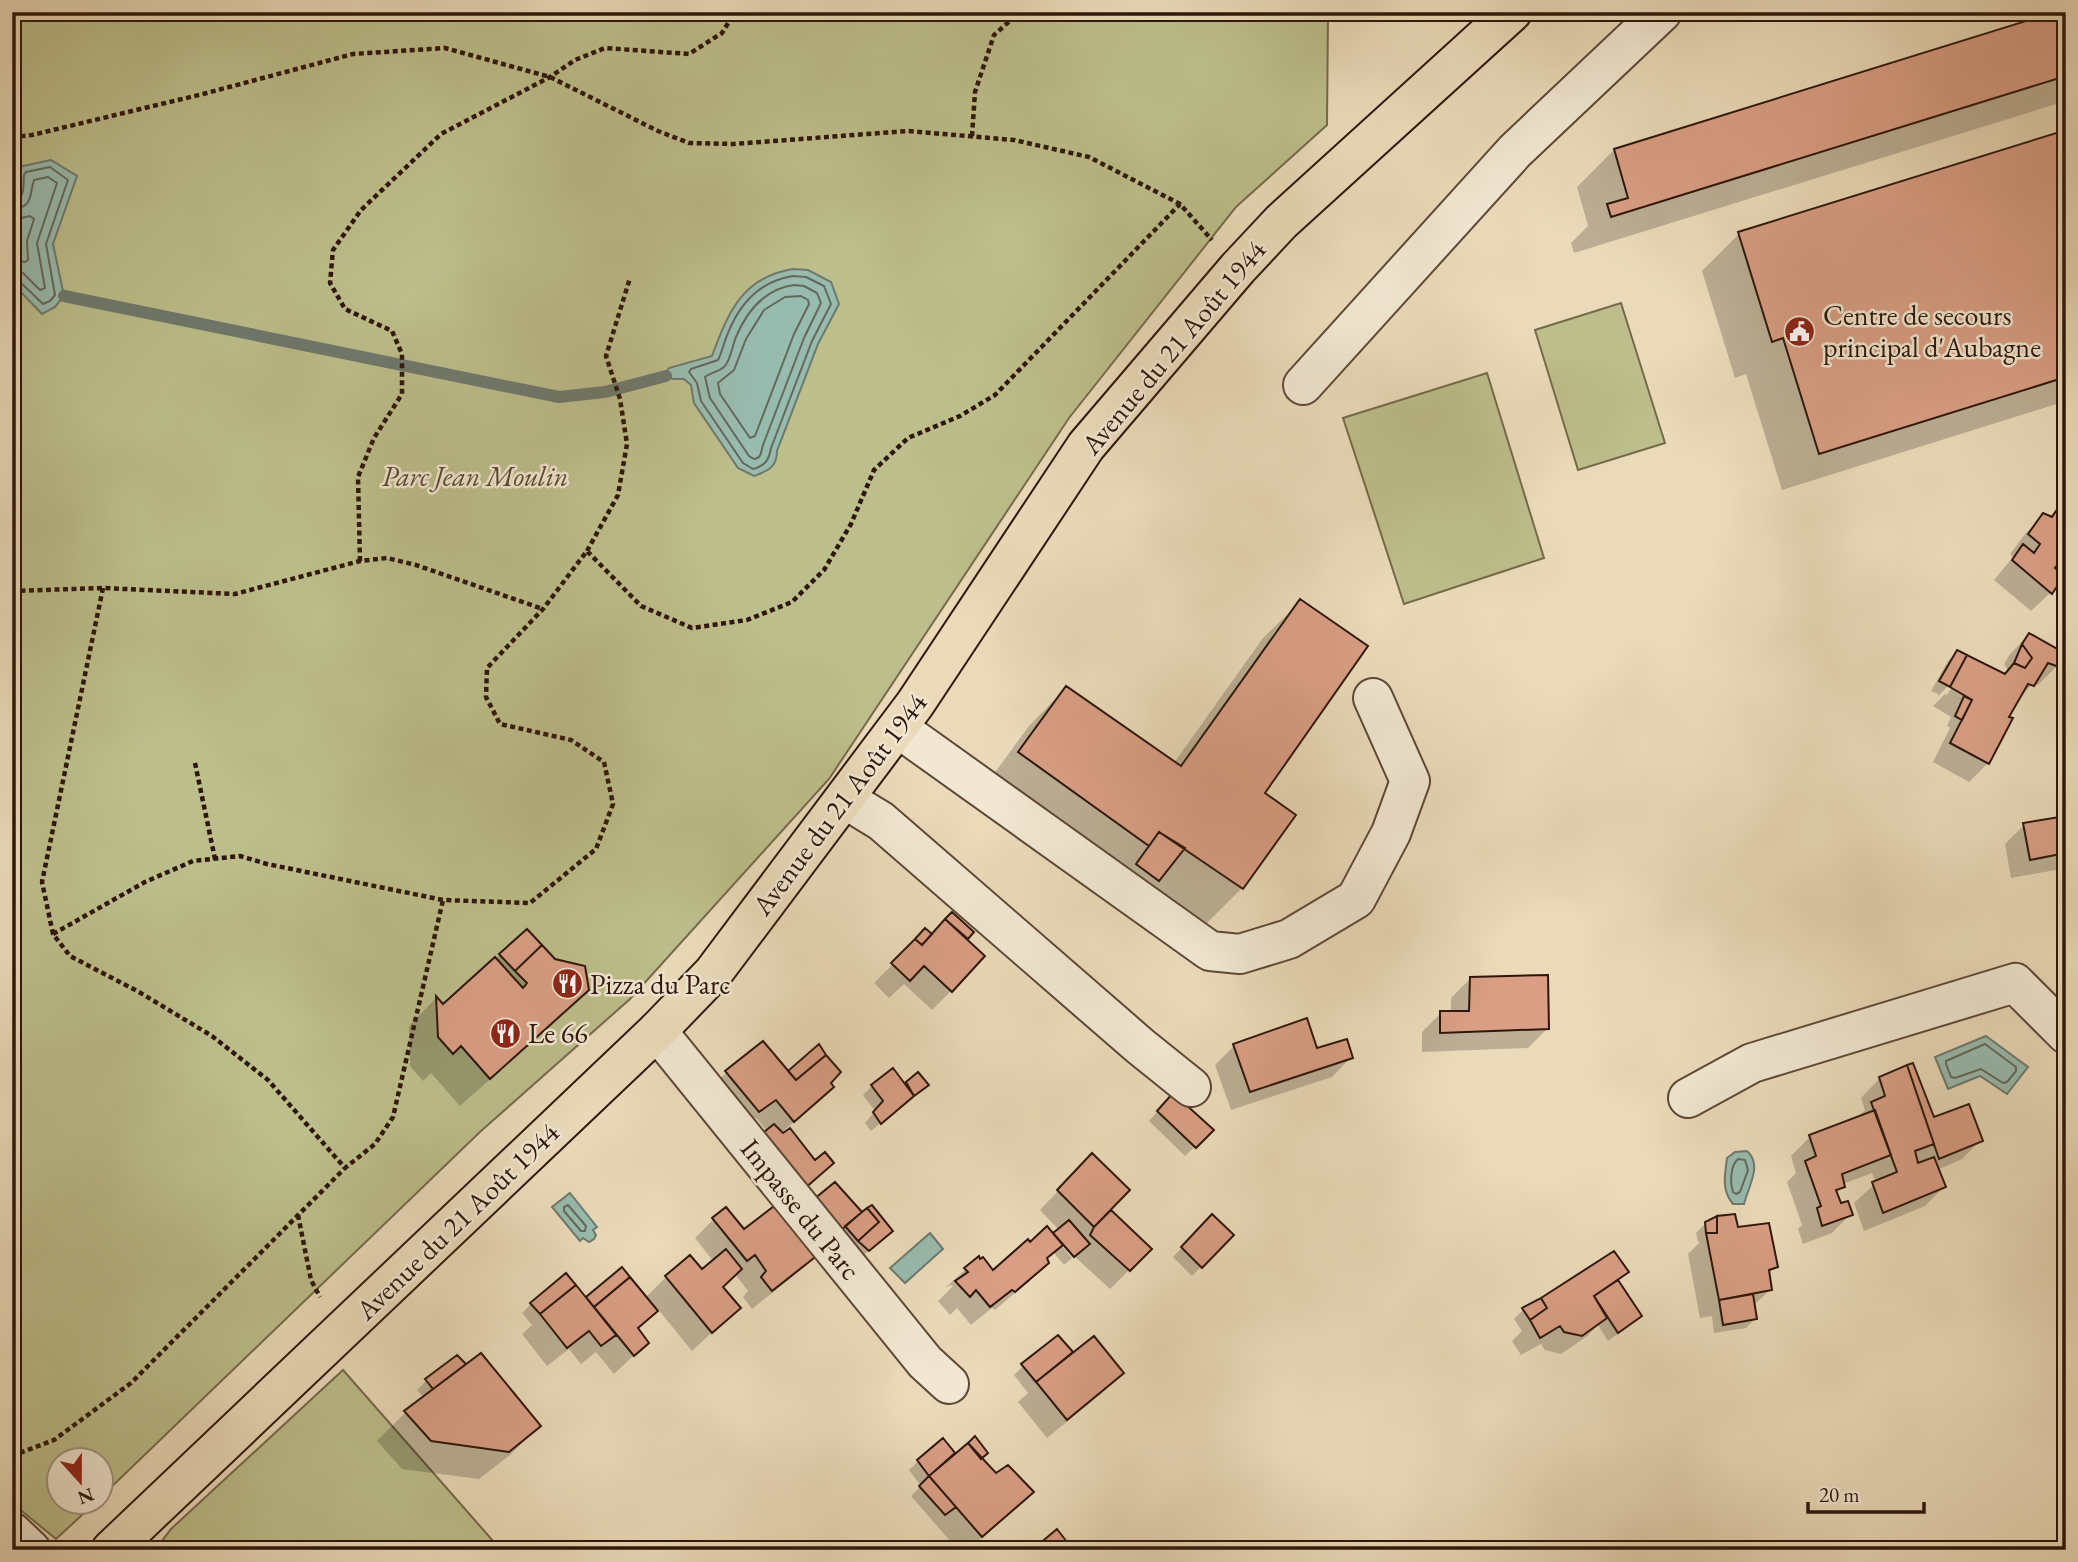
<svg xmlns="http://www.w3.org/2000/svg" width="2078" height="1562" viewBox="0 0 2078 1562" font-family="'EB Garamond',serif">
	<rect width="100%" height="100%" fill="#eadab9"/>
	<filter id="stains"><feTurbulence type="fractalNoise" baseFrequency=".00286" numOctaves="4"/><feColorMatrix values="0 0 0 0 .2 0 0 0 0 .09 0 0 0 0 .02 0 0 0 .5 -.17"/></filter>
	<radialGradient id="worn" r=".72"><stop offset=".6" stop-color="#630" stop-opacity="0"/><stop offset="1" stop-color="#630" stop-opacity=".3"/></radialGradient>
	<path fill="#bcbe8b" stroke="#756a4a" stroke-width="2" d="M12,12H1328L1327,125L1236,207L1069,418L829,779L630,999L481,1131L102,1496V1460H60V1502L95,1503L56,1539L12,1503Z
		M1621,303L1665,443L1578,470L1535,330Z
		M1487,373L1544,558L1404,604L1343,418Z
		M343,1370L501,1550H155L171,1529Z"/>
	<path fill="#98bbaf" stroke="#6e796d" stroke-width="2" d="M51,160L77,176L53,244L64,296L55,307L42,314L15,286L12,265V234L18,167Z
		M793,269L808,270L831,282L839,304L818,344L777,451C777,468 767,471 754,476L738,468L694,403L691,385L684,379H673L666,376V372L669,368L712,356C728,313 742,277 793,269Z
		M1986,1036L2028,1067L2007,1094L1980,1076L1948,1089L1935,1057Z
		M1747,1151C1763,1165 1748,1187 1744,1204H1733C1721,1190 1725,1175 1727,1158L1735,1152Z
		M570,1193L597,1227L593,1230L596,1235L594,1239L589,1242L583,1238L580,1241L552,1207Z
		M930,1233L943,1249L905,1283L890,1268Z"/>
	<path fill="#0003" d="M2066,12V101L1574,253L1571,243L1588,226L1577,187L1614,150Z
		M2066,132V401L1782,490L1746,374L1735,378L1702,271L1739,234Z
		M2062,504L2066,507V574H2063L2050,593L2031,611L1994,580L2013,557L2010,554L2025,534L2044,515L2049,517Z
		M1301,601L1263,793L1242,888L1205,925L982,790L1029,726L1066,688L1174,763L1263,638Z
		M2029,635L2057,666L2038,685L2033,683L2017,701L1988,763L1969,782L1933,762L1950,728L1947,726L1951,717L1933,706L1945,694L1947,695L1951,688L1948,686L1937,697L1938,694L1931,691L1948,661L1957,652L2005,674L2007,669L2004,664L2010,654Z
		M2066,818V868L2011,878L2005,844L2024,825Z
		M952,914L971,932L965,940L951,991L932,1010L904,984L889,998L874,983L907,950L931,935Z
		M526,931L554,960L587,990L558,1019L460,1106L431,1073L423,1081L410,1066L409,1026L436,998L443,1006Z
		M1470,979L1547,1029L1528,1048L1422,1052V1032L1441,1013H1451V998Z
		M762,1044L812,1106L781,1133L815,1162L832,1163L784,1206L768,1132L756,1118L739,1130L707,1092L726,1073Z
		M1234,1046L1315,1050L1351,1057L1332,1077L1231,1110L1215,1065Z
		M917,1074L926,1085L871,1131L865,1123L875,1111L863,1095L872,1086L905,1085Z
		M1880,1078L1933,1119L1981,1140L1962,1159L1937,1170L1944,1187L1925,1206L1864,1231L1854,1203L1876,1183L1872,1173L1843,1184V1186L1836,1194L1839,1205L1851,1214L1832,1233L1803,1244L1798,1229L1802,1225L1787,1182L1796,1173L1791,1156L1810,1137L1856,1119L1865,1110L1861,1098Z
		M1164,1104L1212,1130L1185,1156L1149,1121Z
		M1073,1175L1150,1249L1110,1289L1074,1256L1073,1257V1252L1059,1230L1040,1210Z
		M835,1184L881,1240L859,1259L829,1240Z
		M1212,1216L1231,1235L1192,1276L1173,1257Z
		M714,1219L744,1232L825,1246L807,1265L752,1309L743,1297L748,1291L735,1274L722,1287L738,1308L692,1351L657,1308L637,1329L647,1343L614,1374L596,1352L581,1364L569,1349L547,1366L522,1334L532,1325L522,1313L531,1304L586,1300L622,1269L645,1298L666,1277L702,1271L714,1262L695,1238Z
		M1706,1223L1737,1229L1776,1266L1768,1274L1770,1290L1753,1306L1755,1319L1746,1328L1714,1333L1712,1316L1700,1318L1688,1254L1700,1242H1698L1696,1233Z
		M1053,1235L1072,1258L1064,1265L1053,1252L1046,1260L1047,1263L1028,1282L995,1310L992,1308L971,1325L957,1308L950,1315L938,1301L953,1286L951,1285L945,1288L978,1258L992,1273L1029,1244Z
		M1626,1272L1617,1282L1639,1316L1630,1325L1608,1341L1598,1325L1586,1337L1561,1354L1545,1350L1541,1344L1521,1355L1512,1341L1522,1331L1514,1319L1523,1310L1542,1299Z
		M1063,1360L1064,1362L1122,1373L1103,1392L1047,1438L1018,1402L1028,1393L1014,1375L1023,1366Z
		M458,1370L539,1426L510,1455L479,1479L402,1469L377,1441L405,1413L424,1398L417,1390L426,1381Z
		M980,1458L996,1476L1032,1492L968,1550H958L911,1496L921,1486L909,1470L918,1461L946,1460L948,1462Z"/>
	<g fill="none" stroke-linecap="round" stroke-linejoin="round">
		<path stroke="#63685c" stroke-width="2" d="M12,201C26,200 23,185 24,175L26,172L50,167L68,180L46,244L55,295L50,301L43,304L19,281L12,280
			M12,209C34,208 29,194 34,180L48,177L57,183L37,243L45,288L40,290L23,273L12,271
			M12,220L30,216L34,219L27,241L28,260L25,262L12,260
			M793,276L806,277L824,286L831,304L812,341L771,448C769,460 765,466 753,469L743,463L701,401L697,383L689,372L691,369L718,360C722,352 724,342 728,333C740,303 760,281 793,276Z
			M794,285L804,286L817,293L821,303L804,338L763,445C761,451 762,458 754,459L749,456L710,398L705,377C710,373 718,372 724,367C731,360 732,346 736,337C747,311 765,289 794,285Z
			M801,296L808,300L809,304L794,334L755,436L750,438L720,394L718,383L734,370L746,339L764,310L785,297Z
			M1985,1044L2016,1067V1071L2007,1082L2003,1083L1981,1069L1955,1078L1951,1077L1946,1064V1061Z
			M1738,1159L1745,1160L1748,1170L1740,1192L1736,1194L1733,1192C1730,1183 1730,1166 1738,1159Z
			M568,1205L586,1226L585,1231H581L564,1211V1207Z"/>
		<path stroke="#6e796d" stroke-width="12" d="M64,296L559,397L605,392L666,376"/>
	</g>
	<path fill="#d99e84" stroke="#2e160a" stroke-width="2" d="M2055,12H2066V76L1611,217L1607,204L1628,198L1614,149Z
		M2066,130V377L1819,454L1783,338L1772,342L1738,232Z
		M2062,502L2066,505V555L2055,568L2064,576L2052,594L2012,560L2023,544L2034,553L2040,544L2028,534L2043,513L2052,517Z
		M1300,599L1368,646L1265,793L1296,815L1243,889L1159,832L1149,846L1018,752L1066,686L1181,766Z
		M2029,633L2066,654L2059,667L2048,663L2034,686L2028,684L2009,717L2013,718L1989,764L1950,743L1972,700L1950,687L1967,655L2005,674L2014,663L2025,668L2032,658L2022,644Z
		M2022,644L2032,658L2025,668L2014,663Z
		M1957,650L1967,655L1950,687L1939,681Z
		M1964,696L1972,700L1962,720L1955,716Z
		M2066,816V853L2030,860L2023,823Z
		M1159,832L1185,848L1159,881L1136,864Z
		M952,912L974,932L968,939L945,919Z
		M945,919L985,956L952,992L924,966L910,981L891,963L915,939L922,945Z
		M925,928L932,934L922,945L915,939Z
		M527,929L542,945L515,971L499,954Z
		M542,945L555,959L585,966L589,990L490,1079L461,1046L453,1054L438,1037L436,996L443,1004L495,957L523,988L527,983L515,971Z
		M1548,975L1549,1029L1440,1033V1011H1469L1470,977Z
		M1307,1018L1317,1048L1347,1039L1353,1058L1250,1092L1233,1044Z
		M763,1041L796,1080L826,1055L841,1072L831,1083L834,1087L794,1122L776,1100L759,1112L725,1071Z
		M819,1044L826,1055L796,1080L788,1071Z
		M1913,1063L1934,1117L1969,1104L1983,1141L1939,1159L1907,1065Z
		M1907,1065L1934,1144L1915,1151L1918,1163L1934,1157L1946,1187L1883,1213L1872,1182L1897,1172L1871,1102L1885,1096L1879,1077Z
		M893,1068L914,1096L881,1124L873,1112L883,1101L871,1085Z
		M918,1072L929,1085L914,1096L906,1082Z
		M1173,1093L1214,1130L1196,1148L1157,1111Z
		M1875,1110L1891,1155L1842,1174L1845,1187L1836,1190L1841,1203L1848,1201L1853,1215L1822,1226L1817,1208L1821,1206L1805,1161L1816,1156L1809,1135Z
		M774,1124L783,1133L790,1128L815,1160L825,1152L834,1163L804,1189L759,1136Z
		M1092,1153L1130,1190L1094,1227L1057,1190Z
		M835,1182L862,1212L839,1232L813,1200Z
		M778,1203L828,1247L772,1291L761,1277L766,1271L755,1255L747,1261L712,1218L726,1207L744,1229Z
		M872,1205L893,1231L869,1251L858,1241L879,1222L867,1208Z
		M867,1208L879,1222L858,1241L845,1226Z
		M1111,1210L1152,1249L1130,1271L1090,1235L1094,1227Z
		M1212,1214L1234,1235L1202,1268L1181,1247Z
		M1735,1214L1738,1227L1769,1223L1778,1267L1769,1270L1772,1290L1719,1300L1706,1233H1717V1216Z
		M1717,1216V1233H1706L1705,1222Z
		M1069,1220L1090,1244L1074,1257L1053,1233Z
		M1047,1226L1063,1245L1047,1258L1049,1263L1015,1292L1012,1290L990,1307L976,1290L970,1297L955,1281L968,1272L964,1268L979,1256L980,1259L983,1257L993,1270L1028,1239L1030,1242Z
		M726,1249L742,1269L723,1287L741,1308L712,1333L665,1276L690,1255L702,1269Z
		M1614,1251L1629,1272L1594,1296L1607,1318L1582,1336L1564,1332L1560,1326L1540,1338L1530,1320L1547,1308L1541,1298Z
		M622,1267L630,1277L594,1307L586,1297Z
		M566,1273L576,1285L540,1314L530,1303Z
		M630,1277L658,1311L638,1328L649,1343L634,1356L594,1307Z
		M1618,1280L1642,1316L1618,1333L1594,1296Z
		M576,1285L616,1335L601,1346L589,1331L567,1348L540,1314Z
		M1753,1294L1757,1319L1723,1325L1719,1300Z
		M1541,1298L1547,1308L1530,1320L1522,1308Z
		M1058,1335L1073,1352L1036,1382L1021,1364Z
		M1094,1336L1124,1373L1067,1420L1036,1382Z
		M481,1353L541,1426L509,1452L431,1441L404,1411Z
		M457,1355L466,1364L433,1389L425,1379Z
		M975,1436L988,1453L981,1459L968,1443Z
		M943,1438L955,1453L929,1476L917,1460Z
		M968,1443L996,1473L1008,1465L1034,1492L982,1537L929,1476Z
		M929,1476L956,1507L945,1515L919,1486Z
		M1057,1529L1067,1542L1058,1550H1032Z"/>
	<g fill="none" stroke-linecap="round" stroke-linejoin="round">
		<defs>
			<path id="minor" d="M1303,385L1515,151L1662,12
				M898,728L1210,951L1240,954L1289,939L1356,899L1391,833L1410,781L1373,698
				M845,799L881,821L1140,1046L1191,1087
				M657,1031L925,1362L949,1384
				M1688,1098L1752,1063L2015,983L2066,1034
				M12,1532L31,1550"/>
			<path id="major" d="M111,1550L657,1031L713,973L915,704L1086,446L1238,268L1281,222L1512,12"/>
		</defs>
		<use href="#minor" stroke="#5d4736" stroke-width="42"/>
		<use href="#major" stroke="#2e160a" stroke-width="42"/>
		<path stroke="#2e160a" stroke-width="4.5" stroke-dasharray="5 3.5" stroke-linecap="butt" d="M972,136L975,92L994,35L1020,12
			M12,137L32,135L203,94L353,54L445,48L550,77L658,131L689,143L733,144L908,131L1014,140L1089,157L1180,204L1212,240
			M587,551L618,495L627,444L620,399L606,356L630,278
			M360,561L358,477L374,438L402,394V354L392,331L345,309L330,283L333,250L361,210L441,134L550,77L575,60L605,48L689,54L722,33L735,12
			M103,588L42,882L53,934L70,956L139,992L212,1036L268,1080L345,1168L375,1144L393,1117L443,900
			M12,591L103,588L235,594L360,561L387,558L416,565L543,609
			M195,763L215,859
			M53,934L145,882L193,861L240,856L267,864L443,900L530,903L596,849L613,804L604,762L571,740L500,724L486,697L487,668L543,609L587,551L641,606L692,628L747,620L792,602L824,570L851,524L874,470L908,438L960,416L995,395L1180,204
			M298,1215L311,1280L320,1297
			M12,1456L54,1440L131,1383L345,1168"/>
		<use href="#minor" stroke="#f1e7d2" stroke-width="38"/>
		<use href="#major" stroke="#eadab9" stroke-width="38"/>
	</g>
	<defs>
		<symbol id="civic-disc" viewBox="-11 -11 22 22"><circle r="9.5" fill="#8f2418" stroke="#f1e7d2"/><path d="M-.6-6.5H3V-4.5H.6V-3L4-1V1h2V6H-6V1h2V-1L-.6-3ZM-1.2 2.5V6h2.4V2.5Z" fill="#fff"/></symbol>
		<symbol id="restaurant-disc" viewBox="-11 -11 22 22"><circle r="9.5" fill="#8f2418" stroke="#f1e7d2"/><path d="M-5-6h1v4h1v-4h1v4h1v-4h1v5L-1.5 .5V6h-2V.5L-5-1ZM5-6V6H3V1.5H1.5Q1.5-4 5-6Z" fill="#fff"/></symbol>
	</defs>
	<g fill-rule="evenodd">
		<use href="#civic-disc" x="1782" y="314" width="35" height="35"/>
		<use href="#restaurant-disc" x="550" y="966" width="35" height="35"/>
		<use href="#restaurant-disc" x="488" y="1016" width="35" height="35"/>
	</g>
	<g text-anchor="middle" stroke-width="5" stroke-linejoin="round" paint-order="stroke">
		<g font-size="28" fill="#2e160a" stroke="#f1e7d2" text-anchor="start">
			<text x="1823" y="325">Centre de secours<tspan x="1823" dy="32">principal d'Aubagne</tspan></text>
			<text x="590" y="994">Pizza du Parc</text>
			<text x="528" y="1043">Le 66</text>
		</g>
		<g font-size="28" fill="#2e160a" stroke="#f1e7d2">
			<text transform="translate(1173 347) rotate(-50)" y="10">Avenue du 21 Août 1944</text>
			<text transform="translate(839 804) rotate(-53)" y="10">Avenue du 21 Août 1944</text>
			<text transform="translate(801 1209) rotate(51)" y="10">Impasse du Parc</text>
			<text transform="translate(457 1221) rotate(-44)" y="10">Avenue du 21 Août 1944</text>
		</g>
		<g font-size="28" font-style="italic" fill="#594831" stroke="#f1e7d2">
			<text x="475" y="486">Parc Jean Moulin</text>
		</g>
	</g>
	<rect width="2078" height="1562" fill="none" stroke="#eadab9" stroke-width="42"/>
	<rect x="14" y="14" width="2050" height="1534" fill="none" stroke="#2e160a" stroke-width="3.5"/>
	<rect x="21" y="21" width="2036" height="1520" fill="none" stroke="#2e160a" stroke-width="2"/>
	<g transform="translate(80 1481) rotate(159)"><circle r="33" fill="#f1e7d2" stroke="#a39382" stroke-width="2"/>
	<path d="M0-5L12 26L0 18L-12 26Z" fill="#8f2418"/>
	<text y="-10" font-size="19" font-weight="bold" text-anchor="middle" fill="#2e160a">N</text>
	</g>
	<path d="M1808 1502v10h116v-10" fill="none" stroke="#2e160a" stroke-width="3.5"/>
	<text x="1819" y="1502" font-size="21" fill="#2e160a" stroke="#f1e7d2" stroke-width="5" paint-order="stroke">20 m</text>
	<rect width="100%" height="100%" filter="url(#stains)"/>
	<rect width="100%" height="100%" fill="url(#worn)"/>
</svg>
